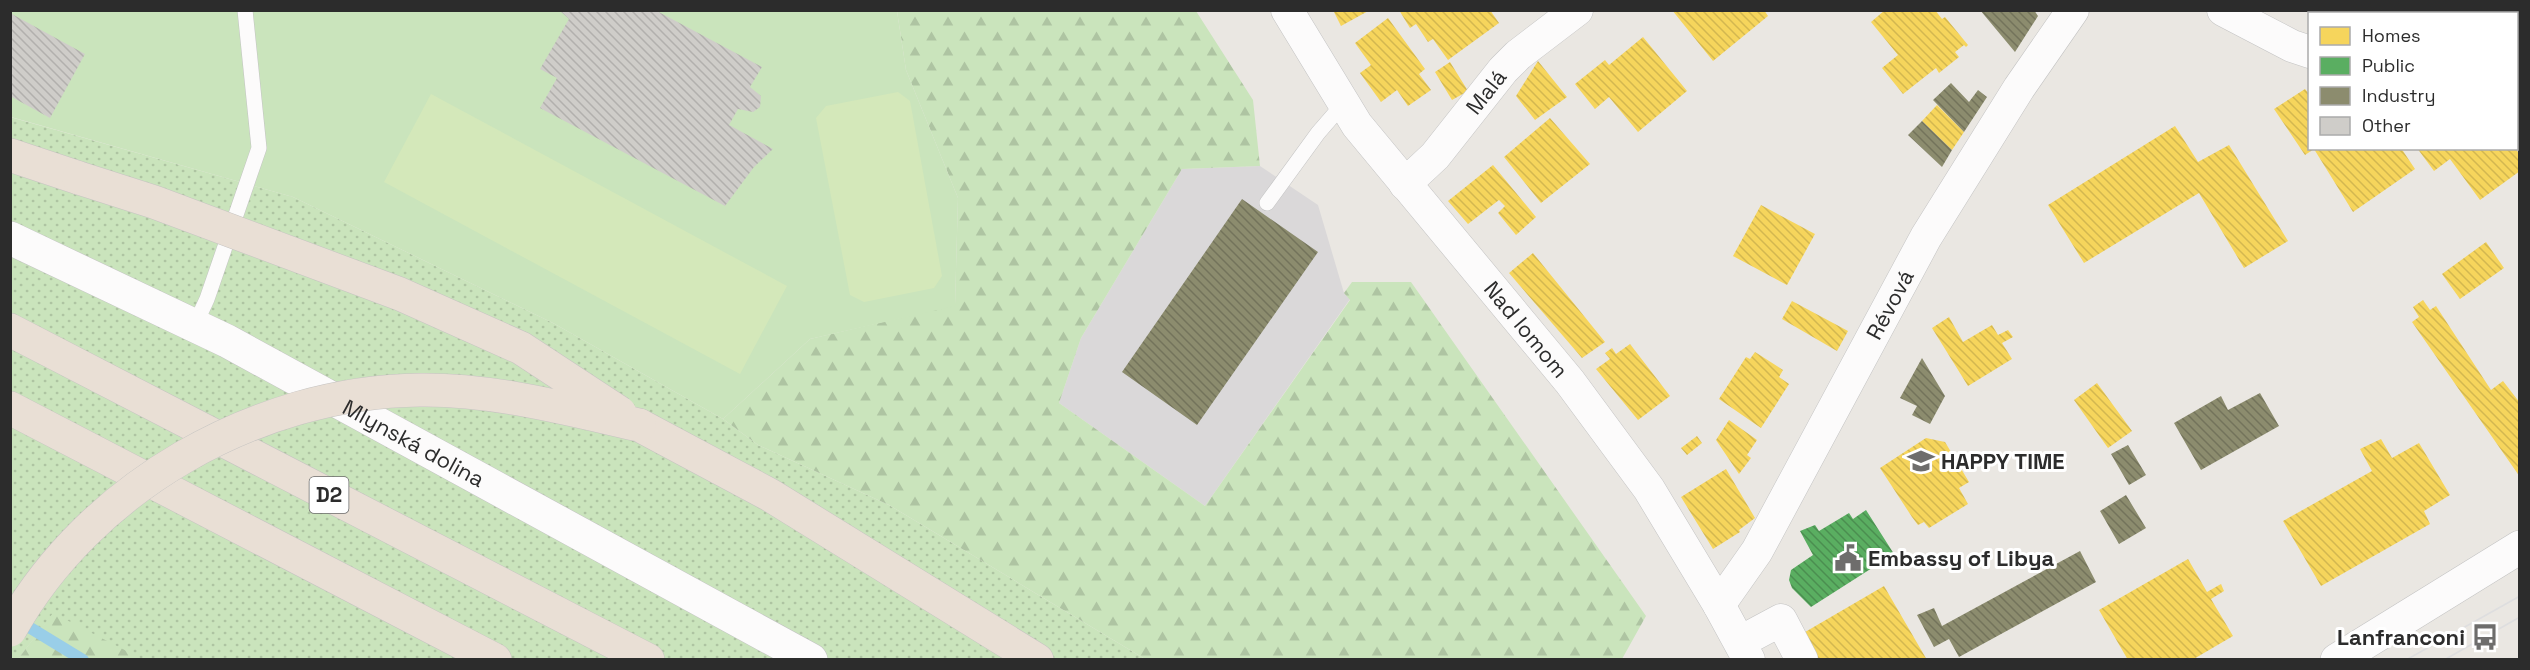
<svg xmlns="http://www.w3.org/2000/svg" width="2530" height="670" viewBox="0 0 2530 670" font-family="'Space Grotesk',sans-serif">
	<defs>
		<pattern id="grass-dots" width="8" height="8" patternUnits="userSpaceOnUse" patternTransform="scale(1.5)"><rect width="8" height="8" fill="#cae4bc"/><path d="M2 2h.1M6 6h.1" fill="none" stroke="#aec4a2" stroke-width="1.8" stroke-linecap="round"/></pattern>
		<pattern id="forest-firs" width="22" height="20" patternUnits="userSpaceOnUse" patternTransform="scale(1.5)"><rect width="22" height="20" fill="#cae4bc"/><path d="M5 1l3.5 6h-7zM16 11l3.5 6h-7z" fill="#aec4a2"/></pattern>
		<pattern id="homes-back-hatch" width="6" height="6" patternUnits="userSpaceOnUse" patternTransform="scale(1.5)"><rect width="6" height="6" fill="#f6d55c"/><path d="M-1 5l2 2M0 0l6 6M5-1l2 2" fill="none" stroke="#d3b750"/></pattern>
		<pattern id="public-back-hatch" width="6" height="6" patternUnits="userSpaceOnUse" patternTransform="scale(1.5)"><rect width="6" height="6" fill="#5aae61"/><path d="M-1 5l2 2M0 0l6 6M5-1l2 2" fill="none" stroke="#4b8e50"/></pattern>
		<pattern id="industry-back-hatch" width="6" height="6" patternUnits="userSpaceOnUse" patternTransform="scale(1.5)"><rect width="6" height="6" fill="#8c8c6e"/><path d="M-1 5l2 2M0 0l6 6M5-1l2 2" fill="none" stroke="#73735b"/></pattern>
		<pattern id="building-back-hatch" width="6" height="6" patternUnits="userSpaceOnUse" patternTransform="scale(1.5)"><rect width="6" height="6" fill="#cfcdc9"/><path d="M-1 5l2 2M0 0l6 6M5-1l2 2" fill="none" stroke="#b2b0ad"/></pattern>
	</defs>
	<rect width="100%" height="100%" fill="#eae7e2"/>
	<path fill="#dad8d9" d="M1260,166L1318,205L1344,293L1350,299L1205,506L1059,403L1081,338L1182,169Z"/>
	<path fill="url(#grass-dots)" d="M10,117L293,197L553,323L723,419L758,445L889,505L1145,659L142,660L53,614L18,659H11Z"/>
	<path fill="url(#forest-firs)" d="M897,11H1196L1253,100L1260,166L1182,169L1081,338L1059,403L1205,506L1350,300L1344,293L1352,282H1411L1646,616L1622,659H1145L889,505L758,445L723,419L810,339L955,305L958,198L906,70Z
		M53,613L142,659H18Z"/>
	<path fill="#cae4bc" d="M10,11H897L906,70L958,198L955,306L810,339L723,419L553,323L293,197L11,117Z"/>
	<path fill="#d4e8ba" d="M898,92L910,101L942,276L934,288L864,302L850,295L816,118L826,106Z
		M431,94L787,286L740,374L384,182Z"/>
	<path fill="url(#homes-back-hatch)" d="M1333,10H1370L1341,26Z
		M1399,10H1490L1499,23L1448,60L1433,39L1428,42L1416,24L1410,28Z
		M1672,10H1764L1768,16L1713,61Z
		M1885,10H1935L1942,19L1945,17L1968,45L1966,47L1964,45L1955,52L1959,57L1939,73L1936,68L1903,94L1882,68L1898,55L1871,22Z
		M1388,18L1425,69L1419,74L1431,90L1408,106L1397,90L1381,102L1360,73L1371,65L1355,43Z
		M1643,37L1687,91L1638,132L1609,97L1595,109L1575,84L1605,60L1609,65Z
		M1538,61L1567,97L1535,120L1516,96Z
		M1450,62L1468,91L1452,100L1435,72Z
		M2305,89L2310,95V148H2401L2415,169L2353,212L2314,149L2305,155L2274,109Z
		M1937,105L1964,132L1952,150L1922,121Z
		M1550,118L1590,164L1541,203L1504,157Z
		M2175,126L2198,162L2229,145L2288,241L2244,268L2199,193L2084,263L2048,205Z
		M2417,148H2515L2520,155V171L2480,200L2450,159L2434,171Z
		M1493,165L1536,217L1516,235L1498,213L1505,206L1499,200L1468,224L1448,201Z
		M1761,205L1815,234L1787,285L1733,256Z
		M2486,242L2504,268L2460,299L2442,274Z
		M1533,253L1605,342L1582,358L1509,273Z
		M2423,300L2430,310L2436,306L2491,390L2503,381L2520,403V477L2412,322L2419,317L2413,307Z
		M1792,301L1848,331L1837,351L1782,319Z
		M1949,317L1963,342L1992,325L1998,335L2008,330L2013,337L2002,343L2012,359L1968,386L1932,328Z
		M1630,344L1670,396L1638,420L1596,369L1610,359L1605,353L1612,348L1616,354Z
		M1755,352L1783,370L1779,377L1789,384L1761,428L1719,399L1746,357L1750,359Z
		M2097,383L2132,431L2108,448L2074,400Z
		M1729,420L1757,440L1747,455L1751,458L1739,474L1716,440Z
		M1697,436L1702,443L1687,455L1681,448Z
		M1926,438L1945,442L1969,482L1959,488L1968,504L1929,528L1924,522L1918,525L1912,517L1880,468Z
		M2381,439L2392,458L2419,443L2450,495L2424,511L2430,524L2321,586L2283,521L2372,471L2360,449Z
		M1726,469L1755,518L1739,530L1740,532L1713,549L1681,497Z
		M2188,559L2207,592L2221,584L2224,591L2211,599L2233,636L2192,660H2128L2099,610Z
		M1884,586L1927,660H1814L1800,635Z"/>
	<path fill="url(#public-back-hatch)" d="M1866,510L1894,554L1811,607L1792,588L1789,580L1791,570L1813,555L1800,531L1815,525L1819,531L1849,513L1853,519Z"/>
	<path fill="url(#industry-back-hatch)" d="M1980,10H2034L2038,16L2015,52Z
		M2339,10H2373L2368,14H2341Z
		M1951,83L1969,102L1978,90L1987,97L1964,132L1933,100Z
		M1922,121L1952,150L1942,167L1908,135Z
		M1242,199L1318,252L1197,425L1122,372Z
		M1922,358L1945,396L1930,424L1912,415L1917,406L1900,398Z
		M2260,393L2279,426L2201,470L2174,423L2221,396L2228,410Z
		M2128,445L2146,475L2129,485L2111,454Z
		M2126,495L2146,528L2119,544L2100,511Z
		M2080,551L2096,582L1959,657L1949,639L1934,647L1917,615L1934,608L1942,626Z"/>
	<g fill="none" stroke-linecap="round" stroke-linejoin="round">
		<path stroke="#99cee8" stroke-width="12" d="M19,621L83,660"/>
	</g>
	<path fill="url(#building-back-hatch)" d="M559,10H655L762,67L750,87L761,96L760,107L753,112L738,109L729,125L773,149L754,167L725,206L540,108L557,78L540,69L569,19Z
		M10,13L85,54L50,118L10,96Z"/>
	<g fill="none" stroke-linecap="round" stroke-linejoin="round">
		<defs>
			<path id="lane" d="M1267,203L1318,133L1344,103
				M194,327L207,299L259,148L245,10"/>
			<g id="street">
				<path id="s1" d="M1287,10L1357,125L1570,382L1649,489L1719,605L1749,660"/>
				<path d="M2223,10L2292,46L2310,52"/>
				<path d="M2516,60L2520,59"/>
				<path id="s2" d="M1405,184L1435,156L1503,70L1518,55L1577,10"/>
				<path id="s3" d="M1719,605L1757,551L1926,237L2019,88L2073,10"/>
				<path d="M1740,642L1781,620L1802,660"/>
			</g>
			<g id="secondary">
				<path id="s4" d="M10,238L227,341L811,660"/>
				<path d="M2337,660L2520,547"/>
			</g>
			<path id="highway" d="M10,155L79,178
				M10,330L648,660
				M10,408L495,660
				M639,425L770,495L1037,660"/>
		</defs>
		<use href="#lane" stroke="#c3c3c3" stroke-width="16"/>
		<use href="#street" stroke="#c3c3c3" stroke-width="33"/>
		<use href="#secondary" stroke="#c3c3c3" stroke-width="34"/>
		<use href="#highway" stroke="#c6c4c2" stroke-width="34"/>
		<use href="#lane" stroke="#fcfbfb" stroke-width="15"/>
		<use href="#street" stroke="#fcfbfb" stroke-width="32"/>
		<use href="#secondary" stroke="#fcfbfb" stroke-width="33"/>
		<use href="#highway" stroke="#e9dfd5" stroke-width="33"/>
		<path stroke="#dededf" stroke-width="1.5" d="M2406,660L2520,596
			M2444,660L2520,617"/>
		<defs>
			<path id="highway-bridge" d="M79,178L154,202L400,294L521,348L620,413
				M10,630C90,487 256,392 420,390C494,389 568,409 639,425"/>
		</defs>
		<use href="#highway-bridge" stroke="#c6c4c2" stroke-width="34" stroke-linecap="butt"/>
		<use href="#highway-bridge" stroke="#e9dfd5" stroke-width="33"/>
	</g>
	<defs>
		<symbol id="school-bare" viewBox="-9 -9 18 18"><path d="M0-5L7-2L0 1L-7-2ZM-4 1L0 2.5L4 1V4Q0 6-4 4Z" fill="#6e6d6c" stroke="#fff" stroke-width="2.5" paint-order="stroke"/></symbol>
		<symbol id="civic-bare" viewBox="-9 -9 18 18"><path d="M-.6-6.5H3V-4.5H.6V-3L4-1V1h2V6H-6V1h2V-1L-.6-3ZM-1.2 2.5V6h2.4V2.5Z" fill="#6e6d6c" stroke="#fff" stroke-width="2.5" paint-order="stroke"/></symbol>
		<symbol id="bus-bare" viewBox="-9 -9 18 18"><path d="M-5-6H5V4H4V6H2V4H-2V6H-4V4H-5ZM-3.5-4V0h7V-4ZM-3.5 1.2v1.5H-2V1.2ZM2 1.2v1.5H3.5V1.2Z" fill="#6e6d6c" stroke="#fff" stroke-width="2.5" paint-order="stroke"/></symbol>
	</defs>
	<g fill-rule="evenodd">
		<use href="#school-bare" x="1902" y="442" width="38" height="38"/>
		<use href="#civic-bare" x="1829" y="539" width="38" height="38"/>
		<use href="#bus-bare" x="2466" y="618" width="38" height="38"/>
	</g>
	<g text-anchor="middle" stroke-width="6" stroke-linejoin="round" paint-order="stroke">
		<rect fill="#fff" stroke="#6b6b6b" stroke-width="1.5" x="309.5" y="477" width="39" height="36" rx="4.5"/>
		<g font-size="21" font-weight="bold" fill="#2c2c2c">
			<text x="329" y="502">D2</text>
		</g>
		<g font-size="22" fill="#2c2c2c" stroke="#fff">
			<text dy="8" stroke="none"><textPath href="#s2" startOffset="123">Malá</textPath></text>
			<text dy="8" stroke="none"><textPath href="#s3" startOffset="346">Révová</textPath></text>
			<text dy="8" stroke="none"><textPath href="#s1" startOffset="400">Nad lomom</textPath></text>
			<text dy="8" stroke="none"><textPath href="#s4" startOffset="453">Mlynská dolina</textPath></text>
		</g>
		<g font-size="22" font-weight="bold" fill="#2c2c2c" stroke="#fff" text-anchor="start">
			<text x="1941" y="469">HAPPY TIME</text>
			<text x="1868" y="566">Embassy of Libya</text>
			<text x="2465" y="645" text-anchor="end">Lanfranconi</text>
		</g>
	</g>
	<rect width="2530" height="670" fill="none" stroke="#2c2c2c" stroke-width="24"/>
	<rect x="2308" y="12" width="210" height="138" fill="#ffffff" stroke="#ababab" stroke-width="1.5"/>
	<rect x="2320" y="27" width="30" height="18" fill="#f6d55c" stroke="#ababab" stroke-width="1.5"/>
	<text x="2362" y="42" font-size="18" fill="#2c2c2c">Homes</text>
	<rect x="2320" y="57" width="30" height="18" fill="#5aae61" stroke="#ababab" stroke-width="1.5"/>
	<text x="2362" y="72" font-size="18" fill="#2c2c2c">Public</text>
	<rect x="2320" y="87" width="30" height="18" fill="#8c8c6e" stroke="#ababab" stroke-width="1.5"/>
	<text x="2362" y="102" font-size="18" fill="#2c2c2c">Industry</text>
	<rect x="2320" y="117" width="30" height="18" fill="#cfcdc9" stroke="#ababab" stroke-width="1.5"/>
	<text x="2362" y="132" font-size="18" fill="#2c2c2c">Other</text>
</svg>
